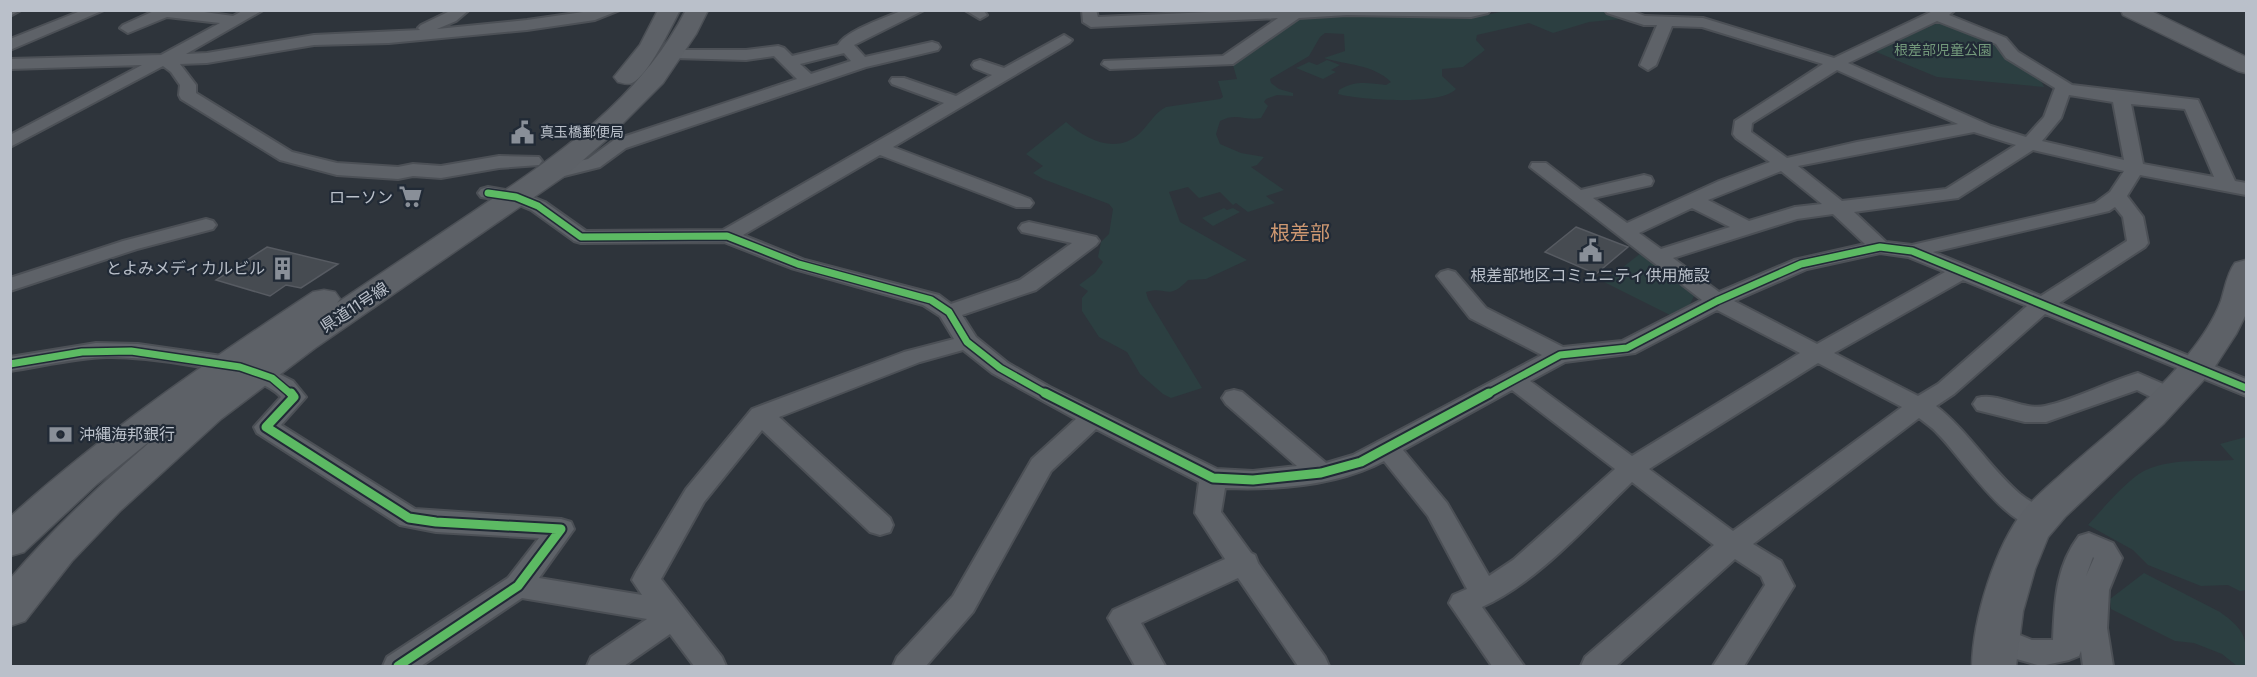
<svg xmlns="http://www.w3.org/2000/svg" width="2257" height="677" viewBox="0 0 2257 677" font-family="Inter,'Noto Sans JP',sans-serif">
	<rect width="100%" height="100%" fill="#2e343b"/>
	<path fill="#2c3f41" d="M1603,10L1631,18L1589,22L1553,33L1529,23L1477,35L1476,40L1485,50L1463,67L1442,69V76L1456,89C1441,106 1360,100 1338,94L1339,90C1354,80 1369,83 1386,85L1391,82C1373,64 1346,65 1324,58L1345,51L1344,34L1325,33L1320,37L1309,56L1270,79L1271,83L1279,89L1293,93V96L1277,95L1266,99L1264,102L1268,106L1261,118C1245,121 1236,112 1220,121L1216,134L1220,144L1241,153L1264,157L1257,165L1251,167L1284,190L1266,196L1275,203L1248,212L1236,203L1233,205L1220,192L1199,198L1188,187L1169,192L1180,222L1247,260L1206,279L1188,280C1167,302 1167,285 1146,292L1148,299L1202,388L1171,398L1163,394L1140,374L1127,352L1099,337L1082,311V298L1088,291L1079,285L1095,273L1103,262L1098,257L1101,242L1109,234L1113,209L1109,204L1043,179L1033,173L1043,166L1026,154L1066,122C1086,139 1115,155 1139,134C1149,125 1154,113 1166,107L1220,99L1223,97L1218,81L1237,79L1233,65L1302,17L1349,14L1466,19L1505,11Z
		M1940,22L1995,43L2009,58L2040,79L2044,87L1937,77L1874,51Z
		M1327,60L1340,65L1331,70L1336,72L1323,79L1296,68L1309,62L1317,65Z
		M1224,208L1227,210L1233,208L1240,212L1213,226L1202,218Z
		M1641,253L1695,294L1689,306L1670,315L1604,282Z
		M2246,437V590L2240,591L2228,585L2201,586L2148,565L2133,550L2088,525C2102,510 2128,478 2146,470C2172,458 2206,462 2234,460L2220,444Z
		M2144,573L2220,612C2245,630 2247,637 2246,666H2237L2222,654L2194,643L2175,641L2111,609L2110,599Z"/>
	<path fill="#464b51" stroke="#575b62" stroke-width="1.5" d="M1576,227L1628,247L1596,274L1545,252Z
		M267,247L338,264L301,288L286,285L270,296L216,280Z"/>
	<g fill="none" stroke-linecap="round" stroke-linejoin="round">
		<defs>
			<path id="street" d="M10,10H21L10,16Z
				M83,10H104L10,50V39Z
				M156,10H190L233,16L244,10H263L186,54L207,53L314,35L420,30L418,28L421,25L452,10H469L456,21L437,29L527,20L597,10H620L595,20L527,30L389,43L314,45L207,63L180,64L196,85V93L292,152L337,163L398,167L413,164L441,166L499,156L539,157L542,161L539,165L499,168L441,178L413,176L398,179L337,175L280,160L181,99L179,95L180,85L171,72L163,66L10,147V135L142,65L10,69V59L161,55L220,23L167,17L128,33L120,28L123,25Z
				M903,10H924L854,45L865,57L932,42L938,44L940,47L938,50L866,67L626,148L600,167L548,180L541,178L539,174L541,170L588,159L614,140L797,79L774,56L746,60L674,58L666,53L668,50H746L778,46L784,48L792,56L838,45C845,31 887,17 903,10ZM844,53L851,61L811,74L800,64Z
				M965,10H983L987,15L980,19Z
				M1082,10H1096L1098,17L1255,10H1490L1488,13L1471,17L1347,15L1299,18L1233,64L1110,69L1102,64L1104,61L1223,56L1278,18L1091,27L1083,22Z
				M1605,10H1629L1645,16L1703,18L1834,58L1935,10H1955L1949,15L2006,38L2018,52L2072,85L2198,100L2235,181L2246,183V195L2140,175L2127,196L2143,217L2148,243L2145,247L2059,303L2246,379V396L2045,314L1954,394L1936,406C1968,431 1989,467 2020,494C2031,503 2045,507 2052,520L2048,527C2012,538 1961,456 1937,433C1932,427 1925,423 1919,418L1753,544L1781,561L1794,586L1744,666H1713L1765,585L1761,576L1735,559L1616,666H1581L1585,657L1714,545L1632,482C1589,523 1537,583 1482,607L1524,666H1492L1449,603L1453,595L1467,589L1428,516L1384,461C1337,486 1276,490 1225,488L1221,512L1251,553L1255,555L1258,563L1325,657L1329,666H1298L1238,578L1141,623L1165,666H1135L1108,618L1113,610L1225,559L1195,513L1199,482L1096,429L1051,471L973,612L926,666H893L897,657L953,596L1032,459L1076,419L992,373L963,350L920,362L779,417L890,518L893,525L890,532L880,535L870,532L762,430L704,502L661,579L722,657L726,666H694L670,634L624,666H587L591,657L647,619L522,598L421,666H383L387,657L508,578L539,538L436,532L400,525L257,433L254,427L281,397C258,370 142,356 107,357C74,358 43,366 10,371V357L96,343L138,344L222,356L265,367L293,381L306,397L281,425L415,509L561,519L571,522L574,529L539,578L642,595L632,580L636,572L686,489L752,409L904,352L954,339L940,316L923,305L791,268L724,242L581,243L574,241L531,210L512,202L481,197L478,193L481,189L488,187L523,193L545,202L586,231L723,230L944,103L892,84L890,81L892,78H904L956,96L992,75L974,68L972,65L974,62L980,60L1004,68L1064,35L1072,40L1069,43L893,147L1030,199L1033,203L1030,207H1016L880,155L743,235L805,260L939,295L951,304L1020,280L1072,243L1022,232L1019,228L1022,224L1029,222L1096,237L1099,241L1096,245L1036,290L962,315L976,337L1008,363L1050,387L1217,469L1253,471L1297,466L1226,404L1222,398L1226,392L1234,390L1242,392L1326,463L1353,455L1542,355L1470,318L1437,276L1441,272L1448,270L1455,272L1486,308L1563,347L1622,341L1702,300L1530,167L1532,163H1546L1581,190L1644,175L1651,177L1653,181L1651,185L1593,198L1627,223L1719,181L1770,162L1736,138L1733,134L1735,121L1823,64L1702,27L1672,26L1656,65L1648,70L1640,65L1657,25H1644L1607,13ZM1937,21L1996,44L2006,58L2055,88L2044,117L2026,137L1991,126L1848,63ZM1837,70L1958,124L1857,142L1787,158L1751,132L1752,123ZM2069,95L2113,102L2124,160L2042,141L2061,118ZM2131,104L2185,109L2214,177L2143,164ZM1974,132L2016,145L1946,189L1842,201L1798,166ZM2033,150L2124,171L2110,192L2095,203L1912,245L1886,242L1854,212L1958,198ZM1781,171L1822,204L1795,207L1749,221L1708,200ZM2115,207L2123,217L2127,241L2041,296L1933,252L2109,211ZM1692,208L1730,227L1661,249L1639,233ZM1833,214L1865,244L1794,260L1719,292L1673,258L1797,219ZM1880,253L1908,257L1945,272L1817,344L1734,301L1807,269ZM1963,280L2027,306L1938,384L1918,396L1834,353ZM1717,310L1800,353L1632,456L1530,381L1565,362L1635,353ZM1818,363L1902,407L1733,531L1649,469ZM1512,390L1615,469L1513,560L1489,576L1447,503L1403,450Z
				M206,219L213,221L216,225L213,229L137,249L10,291V278L123,241Z
				M2138,373L2177,390L2181,396L2177,402L2169,404L2161,402L2137,390L2046,422H2025L1977,410L1973,404L1977,398C1999,392 2022,411 2045,406C2077,399 2107,382 2138,373Z
				M2089,533L2113,543L2122,558L2109,590L2107,628L2113,666H2083L2081,651L2079,656L2069,660L2041,666L2013,658L1987,646L1982,638L1987,630L1997,626L2032,640H2053C2055,602 2055,568 2079,536ZM2093,557L2094,558L2086,576Z"/>
			<path id="secondary" d="M658,10H680C671,27 648,76 632,83C627,85 623,83 618,82L614,77L640,45Z
				M686,10H708L696,34L663,83L606,140L566,175L315,348L221,419L120,511L72,561L25,621L10,626V579C61,519 118,469 177,419L97,484L24,552L10,556V517C104,432 208,361 313,292L324,290L335,292L340,299L337,303C382,273 428,242 473,212C555,157 640,100 686,10Z
				M2121,10H2149L2246,57V73L2238,71L2123,15Z
				M2246,260V314L2236,334L2212,371L2163,424L2065,517L2048,537L2035,569L2023,611L2016,666H1972C1973,619 1995,546 2025,509C2037,495 2052,483 2065,471C2107,434 2153,399 2188,355C2201,339 2214,320 2221,301C2225,288 2227,274 2235,263Z"/>
		</defs>
		<use href="#street" stroke="#4c5056" stroke-width="4"/>
		<use href="#secondary" stroke="#4c5056" stroke-width="3"/>
		<use href="#street" fill="#5e6268" fill-rule="evenodd"/>
		<use href="#secondary" fill="#5d6167" fill-rule="evenodd"/>
		<defs>
			<path id="cycleway-far1" d="M488,193L516,197L538,206L581,237L727,236L798,264L931,300L949,312L967,342L1000,368L1048,395
				M10,364L82,352L131,351L240,367L272,378L292,395
				M1486,395L1560,355L1627,348L1717,301L1801,264L1880,247L1912,251L2246,388"/>
			<path id="cycleway" d="M291,393L294,397L266,427L409,518L436,522L561,529L518,586L398,666
				M1045,393L1213,478L1253,480L1321,473L1361,462L1489,393"/>
		</defs>
		<use href="#cycleway-far1" stroke="#212a36" stroke-width="10"/>
		<use href="#cycleway" stroke="#212a36" stroke-width="13"/>
		<use href="#cycleway-far1" stroke="#5cba63" stroke-width="7"/>
		<use href="#cycleway" stroke="#5cba63" stroke-width="9"/>
	</g>
	<defs>
		<symbol id="civic-bare" viewBox="-9 -9 18 18"><path d="M-.6-6.5H3V-4.5H.6V-3L4-1V1h2V6H-6V1h2V-1L-.6-3ZM-1.2 2.5V6h2.4V2.5Z" fill="#898f98" stroke="#212a36" stroke-width="2.5" paint-order="stroke"/></symbol>
		<symbol id="supermarket-bare" viewBox="-9 -9 18 18"><path d="M-6-5.5h2.5l.6 2H6L4.5 2H-2.5L-4.4-4H-6ZM-1.5 3.2a1.3 1.3 0 1 0 .1 0ZM3 3.2a1.3 1.3 0 1 0 .1 0Z" fill="#898f98" stroke="#212a36" stroke-width="2.5" paint-order="stroke"/></symbol>
		<symbol id="building-bare" viewBox="-9 -9 18 18"><path d="M-4-6H4V6H1V3H-1V6H-4ZM-2.5-4.3h1.7v1.8h-1.7ZM.8-4.3h1.7v1.8H.8ZM-2.5-1h1.7V.8h-1.7ZM.8-1h1.7V.8H.8Z" fill="#898f98" stroke="#212a36" stroke-width="2.5" paint-order="stroke"/></symbol>
		<symbol id="bank-bare" viewBox="-9 -9 18 18"><path d="M-6-4H6V4H-6ZM0-2.3a2.3 2.3 0 1 0 0 4.6a2.3 2.3 0 1 0 0-4.6Z" fill="#898f98" stroke="#212a36" stroke-width="2.5" paint-order="stroke"/></symbol>
	</defs>
	<g fill-rule="evenodd">
		<use href="#civic-bare" x="506" y="116" width="33" height="33"/>
		<use href="#supermarket-bare" x="394" y="180" width="33" height="33"/>
		<use href="#civic-bare" x="1574" y="234" width="33" height="33"/>
		<use href="#building-bare" x="266" y="252" width="33" height="33"/>
		<use href="#bank-bare" x="44" y="418" width="33" height="33"/>
	</g>
	<g text-anchor="middle" stroke-width="4.5" stroke-linejoin="round" paint-order="stroke">
		<g font-size="14" fill="#73997b" stroke="#212a36">
			<text x="1943" y="55">根差部児童公園</text>
		</g>
		<g font-size="14" fill="#bac0ca" stroke="#212a36" text-anchor="start">
			<text x="540" y="137">真玉橋郵便局</text>
		</g>
		<g font-size="16" fill="#bac0ca" stroke="#212a36" text-anchor="end">
			<text x="393" y="203">ローソン</text>
			<text x="265" y="274">とよみメディカルビル</text>
			<text x="1590" y="281" text-anchor="middle">根差部地区コミュニティ供用施設</text>
			<text x="79" y="440" text-anchor="start">沖縄海邦銀行</text>
		</g>
		<g font-size="16" fill="#bac0ca" stroke="#212a36">
			<text transform="translate(354 307) rotate(-33)" y="6">県道11号線</text>
		</g>
		<g font-size="20" fill="#ce9871" stroke="#212a36">
			<text x="1300" y="240">根差部</text>
		</g>
	</g>
	<rect width="2257" height="677" fill="none" stroke="#bac0ca" stroke-width="24"/>
</svg>
